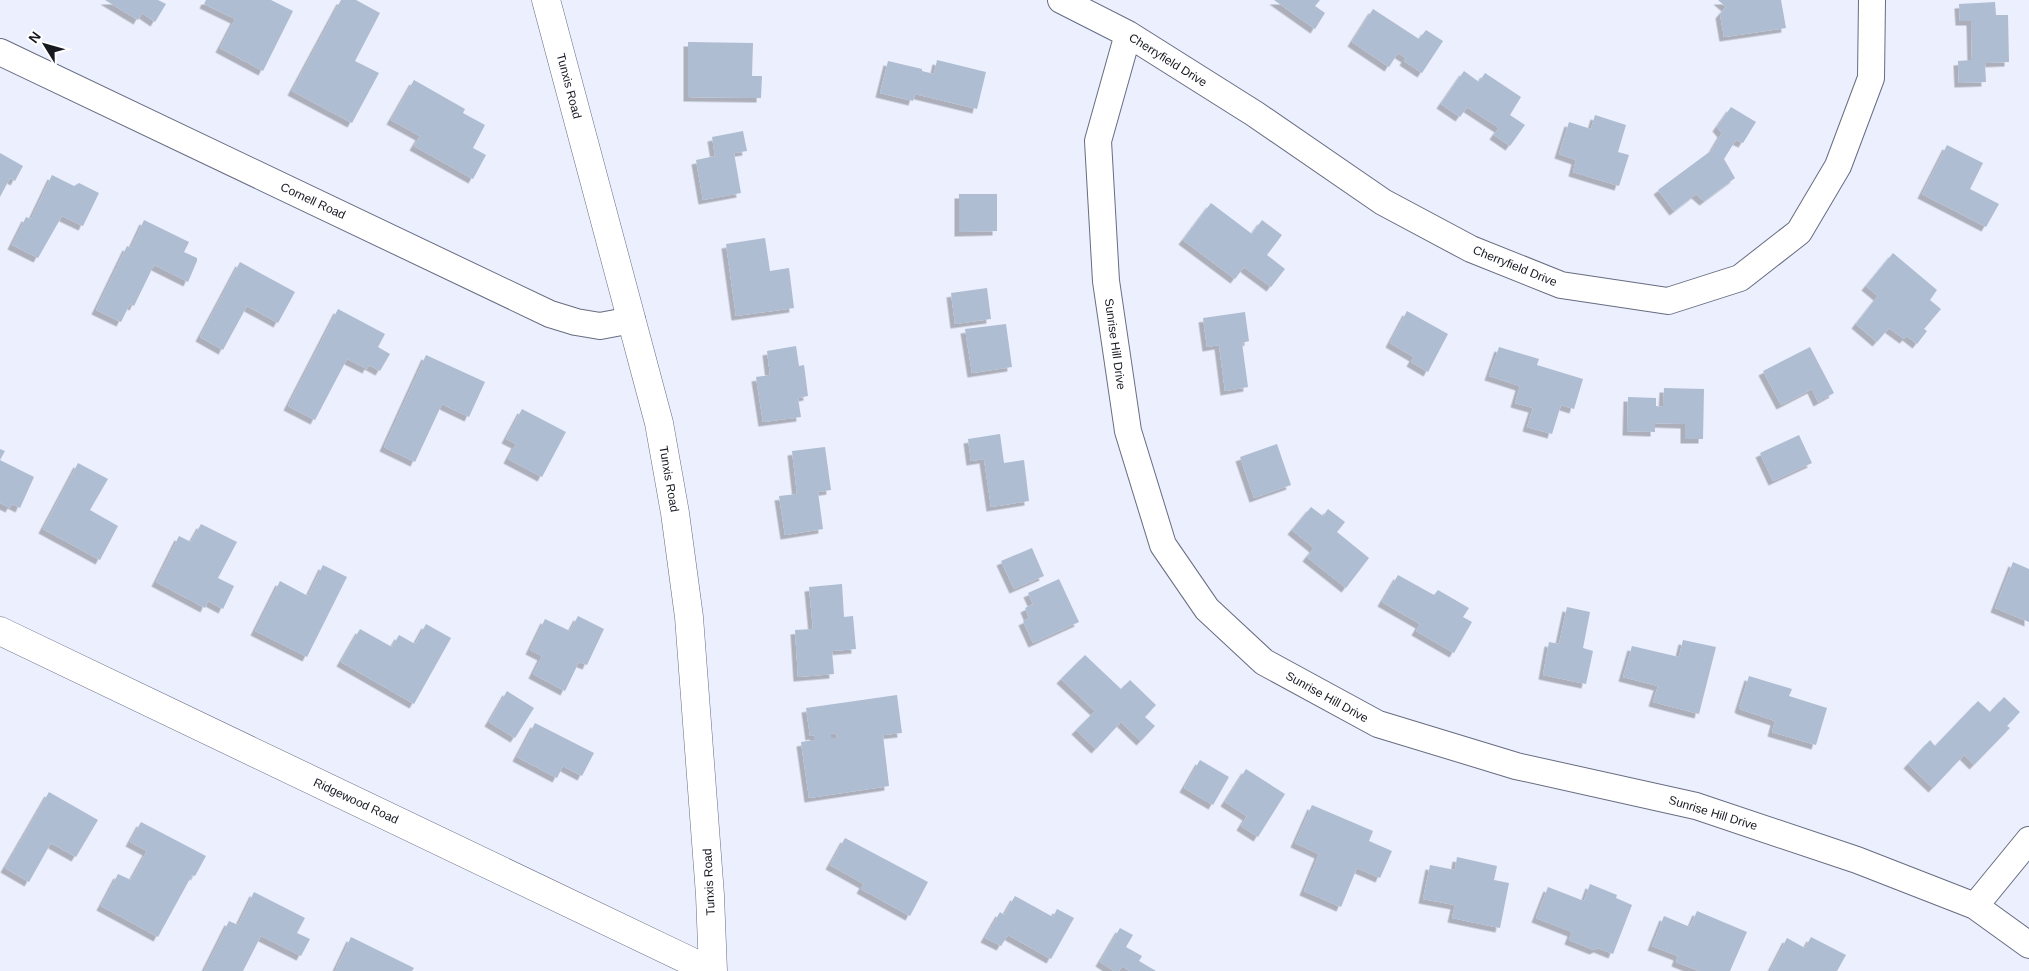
<svg xmlns="http://www.w3.org/2000/svg" width="2029" height="971" viewBox="0 0 2029 971" font-family="Arial,sans-serif">
	<defs>
		<filter id="shadow"><feDropShadow dx="-4.5" dy="4.5" stdDeviation="0" flood-color="#0004"/></filter>
	</defs>
	<rect width="100%" height="100%" fill="#ebeffe"/>
	<path fill="#aebdd2" fill-rule="evenodd" filter="url(#shadow)" d="M105,0H158L166,4L155,22L142,13L138,20Z
		M206,0H271L293,11L263,71L220,48L235,19L204,4Z
		M341,0H356L380,13L355,61L379,73L352,123L292,91Z
		M1274,0H1320L1315,6L1325,13L1315,29Z
		M1718,0H1781L1786,28L1724,37L1720,14L1726,7Z
		M1995,2L1996,15H2008L2009,62L1985,63L1986,82L1959,83L1958,61L1972,60L1971,21H1960L1959,4Z
		M1373,9L1419,39L1426,30L1443,41L1422,73L1404,61L1406,58L1398,53L1389,67L1352,42Z
		M688,42L753,43L752,76H762L761,98L688,97Z
		M937,60L986,72L977,109L915,94L913,101L880,93L888,61L922,69V71L934,74Z
		M1464,71L1479,82L1485,73L1521,97L1510,115L1525,125L1510,146L1494,135L1499,128L1467,107L1460,117L1441,104Z
		M414,80L465,109L463,113L485,125L473,148L486,155L473,179L414,146L420,136L391,120Z
		M1731,107L1756,122L1743,143L1736,140L1724,159L1735,178L1704,201L1696,194L1674,211L1658,190L1712,150L1722,133L1717,127Z
		M1595,115L1626,125L1618,152L1629,155L1619,186L1573,172L1576,160L1559,154L1569,122L1591,129Z
		M743,131L747,151L734,153L741,193L703,200L696,160L715,156L712,137Z
		M1947,145L1983,163L1970,189L1999,204L1986,227L1922,194Z
		M0,153L23,166L15,181L10,178L0,197Z
		M52,175L74,186L79,183L99,193L83,226L62,216L38,258L12,245L26,217L31,219Z
		M959,194H997V231L959,232Z
		M1211,203L1252,234L1262,220L1282,235L1267,255L1285,269L1271,287L1244,267L1235,279L1183,240Z
		M144,220L189,242L184,252L197,258V261L188,282L154,265L134,306L130,304L121,322L96,310L127,246L131,248Z
		M765,238L770,271L789,268L794,308L736,316L726,244Z
		M1893,253L1937,290L1930,300L1941,309L1924,329L1927,331L1917,344L1907,336L1904,339L1889,328L1877,342L1856,324L1878,296L1866,286Z
		M240,262L295,292L278,323L247,306L223,350L200,337Z
		M987,288L991,319L955,324L951,293Z
		M338,309L385,334L378,347L390,354L380,371L369,365L367,369L347,359L315,420L288,406Z
		M1407,311L1448,334L1428,372L1411,362L1414,357L1390,343Z
		M1245,312L1249,341L1242,343L1248,387L1225,391L1219,345L1207,347L1203,318Z
		M1006,324L1012,367L972,373L965,329Z
		M796,346L799,366L804,365L808,396L798,398L801,417L763,422L756,377L770,375L767,351Z
		M1499,347L1539,359L1537,365L1583,379L1574,409L1561,405L1552,434L1527,427L1533,408L1515,403L1520,386L1489,376Z
		M1810,347L1834,393L1818,402L1812,389L1781,405L1763,371Z
		M426,355L485,382L469,417L442,404L415,462L384,447Z
		M1664,388L1704,389L1703,439H1685V424L1655,423V432L1627,431L1628,397L1656,398V406L1663,407Z
		M522,409L566,432L542,477L508,459L516,444L506,439Z
		M1000,434L1004,463L1024,460L1029,501L991,507L984,459L971,461L968,439Z
		M1799,435L1812,463L1773,481L1760,453Z
		M1277,444L1291,485L1254,498L1240,457Z
		M825,447L831,490L818,492L823,529L785,535L779,496L797,494L792,451Z
		M0,449L5,451L0,460Z
		M0,460L34,477L20,508L12,504L10,508L0,503Z
		M78,463L108,479L90,510L118,526L100,560L43,529Z
		M1311,507L1323,516L1328,509L1345,522L1337,532L1369,558L1346,588L1307,557L1314,548L1292,530Z
		M201,524L237,542L218,578L234,586L223,609L208,601L205,608L156,582L179,536L191,542Z
		M1032,548L1044,576L1014,589L1001,561Z
		M2013,562L2029,569V622L1995,608Z
		M323,565L347,577L307,657L255,631L280,581L308,596Z
		M1398,575L1434,595L1438,590L1469,608L1463,617L1472,622L1454,653L1416,631L1420,624L1382,602Z
		M1059,579L1079,622L1033,643L1023,621L1029,618L1025,608L1033,604L1028,593Z
		M842,584L844,617L853,616L856,649L832,651L834,674L798,677L795,630L813,629L809,587Z
		M1567,607L1590,612L1583,648L1593,651L1586,684L1543,675L1549,642L1559,644Z
		M578,616L604,629L587,665L579,662L565,691L533,674L542,656L530,650L545,619L570,631Z
		M426,624L451,638L414,704L341,662L360,629L392,647L399,635L415,644Z
		M1683,640L1716,647L1699,714L1653,702L1658,686L1623,677L1632,646L1679,657Z
		M1085,655L1121,689L1130,680L1156,705L1145,717L1155,726L1141,741L1121,722L1096,749L1076,730L1095,711L1061,679Z
		M1749,676L1792,689L1789,696L1827,708L1816,745L1772,732L1775,721L1742,710L1739,708Z
		M507,691L534,708L515,738L489,722Z
		M897,695L902,733L883,735L889,786L809,798L801,742L814,740V735L810,736L806,708ZM831,733L837,734L836,738H831Z
		M2004,697L2020,712L2007,726L2010,728L1974,765L1964,755L1933,788L1908,764L1930,740L1935,746L1978,701L1990,712Z
		M535,723L594,753L582,776L563,766L557,778L517,757Z
		M1200,760L1229,777L1213,805L1184,788Z
		M1246,769L1285,794L1258,837L1241,826L1247,816L1225,802Z
		M49,792L98,820L76,857L51,843L29,882L5,868Z
		M1312,805L1373,831L1369,841L1392,851L1380,878L1357,868L1341,907L1304,891L1319,854L1295,843Z
		M141,822L206,856L195,876L192,875L158,937L101,906L118,874L131,880L147,851L130,842Z
		M845,838L928,882L910,916L861,889L864,884L830,865Z
		M1457,857L1497,866L1494,880L1509,883L1500,928L1452,918L1455,905L1423,899L1430,865L1455,870Z
		M1590,884L1617,895L1616,898L1632,905L1613,954L1598,948L1594,950L1569,940L1572,932L1536,918L1548,887L1584,901Z
		M254,892L305,918L297,933L310,939L301,956L261,936L243,971H204L229,921L238,925Z
		M1015,896L1053,917L1057,909L1074,918L1051,959L1008,935L1001,946L985,938L1000,912L1004,915Z
		M1697,911L1747,932L1730,971H1699L1676,962L1678,956L1652,946L1664,916L1690,927Z
		M1120,928L1133,935L1126,947L1142,956L1139,961L1156,971H1130L1122,966L1119,971H1114L1100,962Z
		M351,937L414,968L412,971H335Z
		M1811,937L1846,955L1837,971H1770L1787,938L1805,948Z"/>
	<g fill="none" stroke-linecap="round" stroke-linejoin="round">
		<defs>
			<path id="minor" d="M1061,0L1128,34L1255,114L1383,202L1471,249L1561,285L1668,301L1740,278L1799,232L1838,166L1871,78L1872,0
				M1128,34L1098,141L1106,281L1128,431L1163,545L1207,609L1264,662L1378,724L1516,766L1696,806L1857,860L1975,906L2029,945
				M0,52L550,314L576,322L600,326L632,320
				M1975,906L2029,840"/>
			<path id="tertiary" d="M546,0L659,423L675,513L689,617L710,895L713,971"/>
			<path id="secondary" d="M0,631L711,971"/>
		</defs>
		<use href="#minor" stroke="#676c81" stroke-width="28"/>
		<use href="#tertiary" stroke="#676c81" stroke-width="29"/>
		<use href="#secondary" stroke="#676c81" stroke-width="29"/>
		<use href="#minor" stroke="#fff" stroke-width="26"/>
		<use href="#tertiary" stroke="#fff" stroke-width="28"/>
		<use href="#secondary" stroke="#fff" stroke-width="28"/>
	</g>
	<g text-anchor="middle" stroke-width="4" stroke-linejoin="round" paint-order="stroke">
		<g font-size="12" fill="#171921" stroke="#fff">
			<text transform="translate(1168 60) rotate(32)" y="4">Cherryfield Drive</text>
			<text transform="translate(569 86) rotate(75)" y="4">Tunxis Road</text>
			<text transform="translate(313 201) rotate(25)" y="4">Cornell Road</text>
			<text transform="translate(1515 266) rotate(22)" y="4">Cherryfield Drive</text>
			<text transform="translate(1115 344) rotate(82)" y="4">Sunrise Hill Drive</text>
			<text transform="translate(669 479) rotate(80)" y="4">Tunxis Road</text>
			<text transform="translate(1327 697) rotate(29)" y="4">Sunrise Hill Drive</text>
			<text transform="translate(356 801) rotate(25)" y="4">Ridgewood Road</text>
			<text transform="translate(1713 813) rotate(17)" y="4">Sunrise Hill Drive</text>
			<text transform="translate(709 882) rotate(-93)" y="4">Tunxis Road</text>
		</g>
	</g>
	<g transform="translate(45 45) rotate(307)" stroke="#ffffff" stroke-width="4" paint-order="stroke">
	<path d="M0-4L9 19L0 12L-9 19Z" fill="#171921"/>
	<text y="-8" font-size="14" font-weight="bold" text-anchor="middle" fill="#171921">N</text>
	</g>
</svg>
